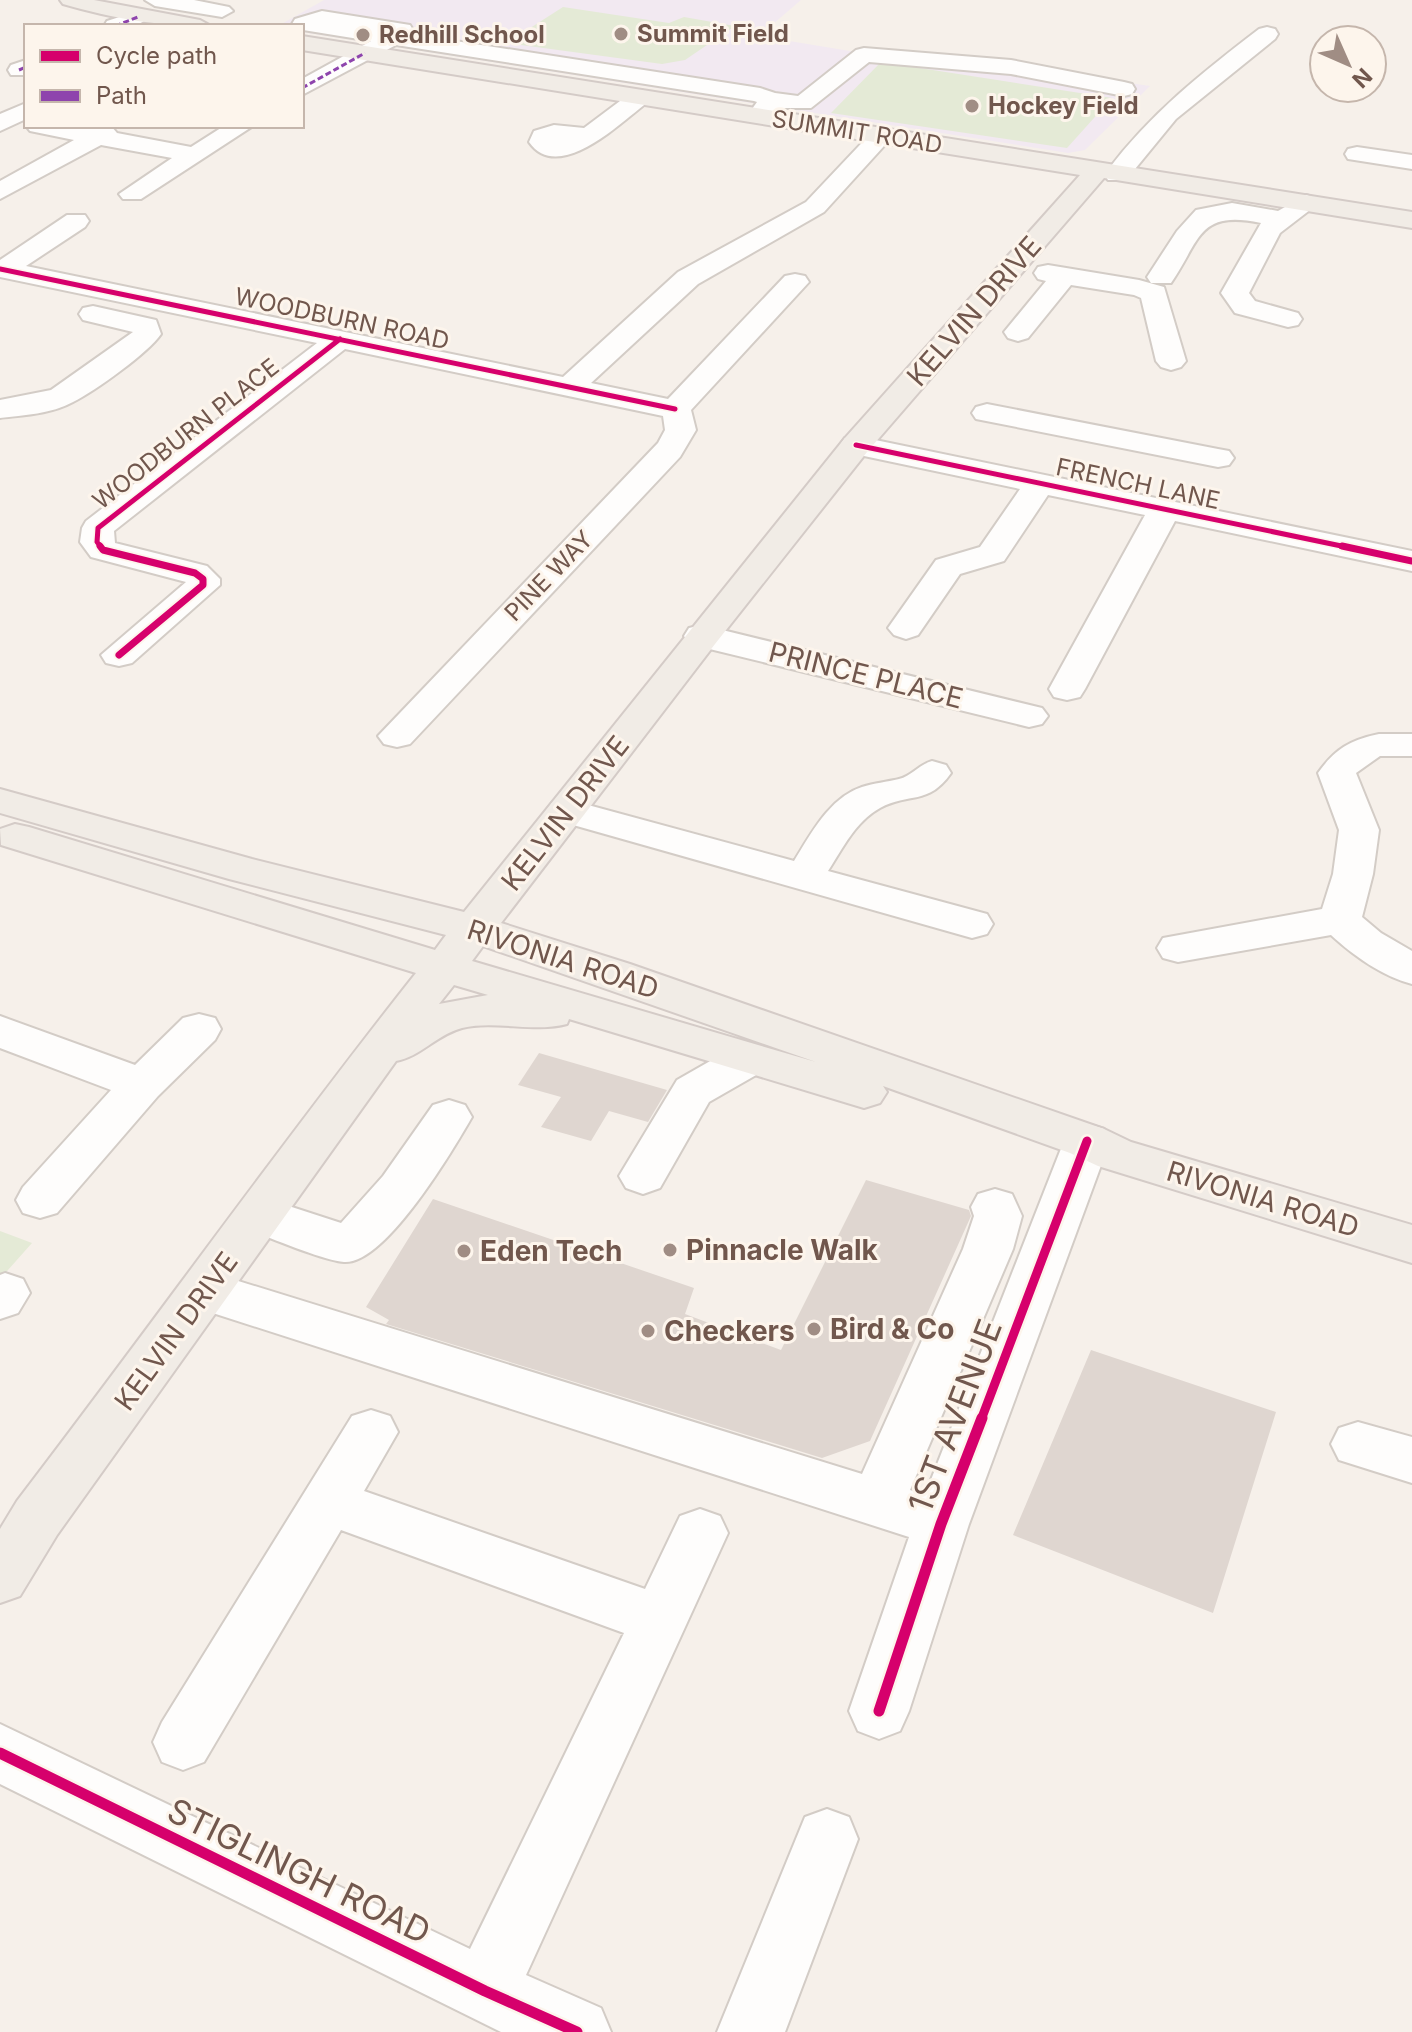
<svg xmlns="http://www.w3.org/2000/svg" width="1412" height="2032" viewBox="0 0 1412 2032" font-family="Inter,sans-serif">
	<rect width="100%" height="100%" fill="#f6f0ea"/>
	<path fill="#f2e9f1" d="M324,0H801L759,36L862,53L984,62L1150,86L1085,150L1068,153L302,32V26H278Z"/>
	<path fill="#e4ead6" d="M563,7L669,23L684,17L735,26L685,60L662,64L507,43Z
		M881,62L1112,98L1067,148L831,113Z
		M0,1231L32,1243L0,1279Z"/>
	<path fill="#dfd6d0" d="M539,1053L667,1090L648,1122L609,1111L591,1141L541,1127L561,1097L518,1085Z
		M866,1180L969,1210L971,1216L870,1441L822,1458L386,1324L389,1320L366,1307L433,1199L694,1288L685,1314L781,1350Z
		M1091,1350L1276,1412L1213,1613L1013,1535Z"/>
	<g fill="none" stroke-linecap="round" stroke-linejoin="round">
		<defs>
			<path id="minor" d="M145,0H194L229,7L233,11L222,17L155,6Z
				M138,11L146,12L149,17C138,29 120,26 104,26L107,21Z
				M322,11L410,25L413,30L410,34L760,88L775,93L798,96L856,50L864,48L1011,60L1124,82L1132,84L1135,89L1132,94L1124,96L1011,74L869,62L811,108H777L767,121H751L747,116L757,102L754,101L396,45L302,95V79L371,41L303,30L302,26L292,24L295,19Z
				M1267,27L1275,29L1278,34L1275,39L1176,119L1126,180H1108L1105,175L1108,170C1151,113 1203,72 1259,29Z
				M26,60V75H11L8,70L11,65Z
				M640,90L648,92L652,97L648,102C622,121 559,185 529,142L534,131L554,125L584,128L632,92Z
				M26,103V119L0,131V114Z
				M26,126L94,129L111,126L117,133L191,147L224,126H253L141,199H123L119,194L172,158L101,145L0,199V181L74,140L30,131Z
				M882,128L890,130L894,135L824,212L698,284L591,383L668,399L785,276L795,274L805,276L809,282L691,410L696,430L680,457L410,744L397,747L384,744L378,736L658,443L665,430L663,416L345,349L114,531L115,543L207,566L220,579V585L132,663L119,666L106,663L101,655L186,582L91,557L80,542L82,528L86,521L317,343L0,277V260L67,215H85L89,221L85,227L26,266L563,377L678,272L806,202L874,130Z
				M1357,147L1412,155V169L1348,159L1345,154L1348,149Z
				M1306,195L1315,198L1319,203L1280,233L1249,293L1255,301L1298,313L1302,319L1298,325L1288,327L1235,313L1221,293L1261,223C1198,210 1201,239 1171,283H1151L1147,277L1177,231L1196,210L1232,203L1278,211Z
				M1048,265L1139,280L1164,287L1186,361L1181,367L1171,370L1161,367L1156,361L1141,298L1134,295L1071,285L1028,338L1018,341L1008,338L1004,332L1046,281L1038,279L1034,273L1038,267Z
				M93,306L156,320L161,334C148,353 95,391 73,402C51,414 24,415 0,418V400L51,390L133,332L83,320L79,314L83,308Z
				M987,404L1218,449L1229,451L1234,458L1229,465L1218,467L976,419L972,413L976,407Z
				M856,436L1412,551V571L1175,521L1085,689L1080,697L1067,700L1054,697L1049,689L1145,515L1048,495L1004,561L960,574L918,635L906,639L894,635L888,628L936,560L980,547L1020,489L845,452L840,445L845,438Z
				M702,625L1042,708L1048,716L1042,724L1029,727L689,644L684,636L689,628Z
				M1379,734H1412V756H1380L1356,773L1379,830L1373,874L1362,917L1381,933L1412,951V984C1382,976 1354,956 1331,935L1178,962L1163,958L1157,948L1163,938L1322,909L1333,874L1339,830L1318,773C1335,749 1350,740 1379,734Z
				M932,761L946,765L951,773C928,806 909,792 880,808C855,822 843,848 828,871L987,914L993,924L987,934L972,938L552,819L546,811L552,803L566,799L794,861C811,834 829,798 862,787C874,783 887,782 899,779C912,776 918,765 932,761Z
				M199,1014L215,1018L221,1029L215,1040L158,1096L57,1213L40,1218L23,1213L16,1200L23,1187L111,1090L0,1048V1016L135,1065L183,1018Z
				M749,1043L765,1048L771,1059L765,1070L709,1102L660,1188L643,1194L626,1188L619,1176L677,1080L733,1048Z
				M449,1100L465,1105L472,1117C453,1150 385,1265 344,1262C324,1261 266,1236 244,1228L237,1215L244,1202L261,1197L341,1223L383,1176L433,1105Z
				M1087,1124L1104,1129L1110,1141L969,1524L909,1711L900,1731L879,1739L858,1731L849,1711L909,1537L188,1305L181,1291L188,1277L206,1271L862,1474L963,1249L974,1216L971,1207L978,1194L995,1189L1012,1194L1022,1216L1013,1249L910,1490L925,1495L1064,1141L1070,1129Z
				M5,1273L23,1279L30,1293L18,1313L0,1319V1275Z
				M371,1410L390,1416L398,1432L364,1491L645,1589L680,1516L700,1509L720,1516L728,1533L526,1975L601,2008L611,2032H501L0,1784V1724L470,1949L624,1633L341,1530L204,1762L183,1770L162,1762L153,1742L162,1722L352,1416Z
				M1358,1422L1412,1437V1483L1339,1460L1331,1444L1339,1428Z
				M827,1809L849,1817L858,1839L785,2032H717L805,1817Z"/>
			<path id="major" d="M60,0H94L200,20L211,26C157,26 115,19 63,4Z
				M302,36L1412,212V228L1104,178L867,452L715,644L501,923L630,964L1104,1129L1131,1142L1412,1225V1263L1098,1166L1070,1153L883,1086L887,1092L880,1103L864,1108L569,1019L567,1024C533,1033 496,1020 462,1028C436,1035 420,1057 396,1061L57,1535L20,1596L0,1603V1529L17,1501C151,1326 279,1146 416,973L1,845L0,829L15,824L29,827L435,950L446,935L229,879L0,813V789L252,859L464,912L845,438L1080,175L302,50ZM483,946L816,1062L472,961ZM454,985L488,995L439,1004Z"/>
		</defs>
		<use href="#minor" stroke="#d3ccc6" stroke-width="4"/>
		<use href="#major" stroke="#d4cbc7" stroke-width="4"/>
		<use href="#minor" fill="#fefdfc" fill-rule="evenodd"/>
		<use href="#major" fill="#f1ece6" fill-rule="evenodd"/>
		<path stroke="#8e44ad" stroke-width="3" stroke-dasharray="6 3" stroke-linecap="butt" d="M115,26L138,17
			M19,70L26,67
			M302,88L365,53"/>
		<defs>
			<path id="cycleway-far3" d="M0,269L675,409
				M856,445L1351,548
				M102,548L97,542L98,528L340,339"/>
			<path id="cycleway-far2" d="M100,546L103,550L195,573L203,579V585L119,655
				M1342,546L1412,561"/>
			<path id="cycleway-far1" d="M981,1420L1087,1141"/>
			<path id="cycleway" d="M879,1711L941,1524L982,1418
				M0,1753L485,1991L577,2032"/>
		</defs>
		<use href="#cycleway-far3" stroke="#fdf5ec" stroke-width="8"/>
		<use href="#cycleway-far2" stroke="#fdf5ec" stroke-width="11"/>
		<use href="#cycleway-far1" stroke="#fdf5ec" stroke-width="14"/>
		<use href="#cycleway" stroke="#fdf5ec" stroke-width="16"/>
		<use href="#cycleway-far3" stroke="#d6006c" stroke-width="5"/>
		<use href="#cycleway-far2" stroke="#d6006c" stroke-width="7"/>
		<use href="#cycleway-far1" stroke="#d6006c" stroke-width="9"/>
		<use href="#cycleway" stroke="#d6006c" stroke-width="11"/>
	</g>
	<g fill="#a08d84" stroke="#fdf5ec" stroke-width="3">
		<circle cx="621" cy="34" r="8"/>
		<circle cx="363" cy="35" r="8"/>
		<circle cx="972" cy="106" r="8"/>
		<circle cx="670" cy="1250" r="8"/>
		<circle cx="464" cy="1251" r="8"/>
		<circle cx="814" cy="1329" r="8"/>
		<circle cx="648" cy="1331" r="8"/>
	</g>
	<g text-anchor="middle" stroke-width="6" stroke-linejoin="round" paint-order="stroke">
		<g font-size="24" font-weight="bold" fill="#71574d" stroke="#fdf5ec" text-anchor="start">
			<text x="637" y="42">Summit Field</text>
			<text x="379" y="43">Redhill School</text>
			<text x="988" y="114">Hockey Field</text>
		</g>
		<g font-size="24" fill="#71574d" stroke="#fdf5ec">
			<text transform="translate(857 132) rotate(9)" y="8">SUMMIT ROAD</text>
			<text transform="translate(342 319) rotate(12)" y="8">WOODBURN ROAD</text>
			<text transform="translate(186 434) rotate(-38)" y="8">WOODBURN PLACE</text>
			<text transform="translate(1138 484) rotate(12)" y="8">FRENCH LANE</text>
			<text transform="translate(549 576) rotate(-46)" y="8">PINE WAY</text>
		</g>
		<g font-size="28" fill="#71574d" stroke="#fdf5ec">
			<text transform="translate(974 311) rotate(-49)" y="10">KELVIN DRIVE</text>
			<text transform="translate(866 675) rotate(14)" y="10">PRINCE PLACE</text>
			<text transform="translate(565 813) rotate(-52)" y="10">KELVIN DRIVE</text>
			<text transform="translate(563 959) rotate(18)" y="10">RIVONIA ROAD</text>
			<text transform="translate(1263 1199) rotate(17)" y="10">RIVONIA ROAD</text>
			<text transform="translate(176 1331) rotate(-54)" y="10">KELVIN DRIVE</text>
		</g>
		<g font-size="28" font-weight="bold" fill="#71574d" stroke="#fdf5ec" text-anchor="start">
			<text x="686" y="1260">Pinnacle Walk</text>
			<text x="480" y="1261">Eden Tech</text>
			<text x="830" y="1339">Bird &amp; Co</text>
			<text x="664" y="1341">Checkers</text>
		</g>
		<g font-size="34" fill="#71574d" stroke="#fdf5ec">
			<text transform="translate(955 1416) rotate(-69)" y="12">1ST AVENUE</text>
			<text transform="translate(299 1871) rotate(26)" y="12">STIGLINGH ROAD</text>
		</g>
	</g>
	<rect x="24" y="24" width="280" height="104" fill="#fdf5ec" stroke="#c5b6ac" stroke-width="2"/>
	<rect x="40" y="50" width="40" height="12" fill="#d6006c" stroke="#c5b6ac" stroke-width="2"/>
	<text x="96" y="64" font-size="24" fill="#71574d">Cycle path</text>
	<rect x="40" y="90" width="40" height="12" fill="#8e44ad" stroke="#c5b6ac" stroke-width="2"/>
	<text x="96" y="104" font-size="24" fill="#71574d">Path</text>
	<g transform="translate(1348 64) rotate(135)"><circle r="38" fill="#fdf5ec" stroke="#c5b6ac" stroke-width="2"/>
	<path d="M0-6L14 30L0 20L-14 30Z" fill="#a08d84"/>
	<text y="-12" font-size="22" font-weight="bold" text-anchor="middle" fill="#71574d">N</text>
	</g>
</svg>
